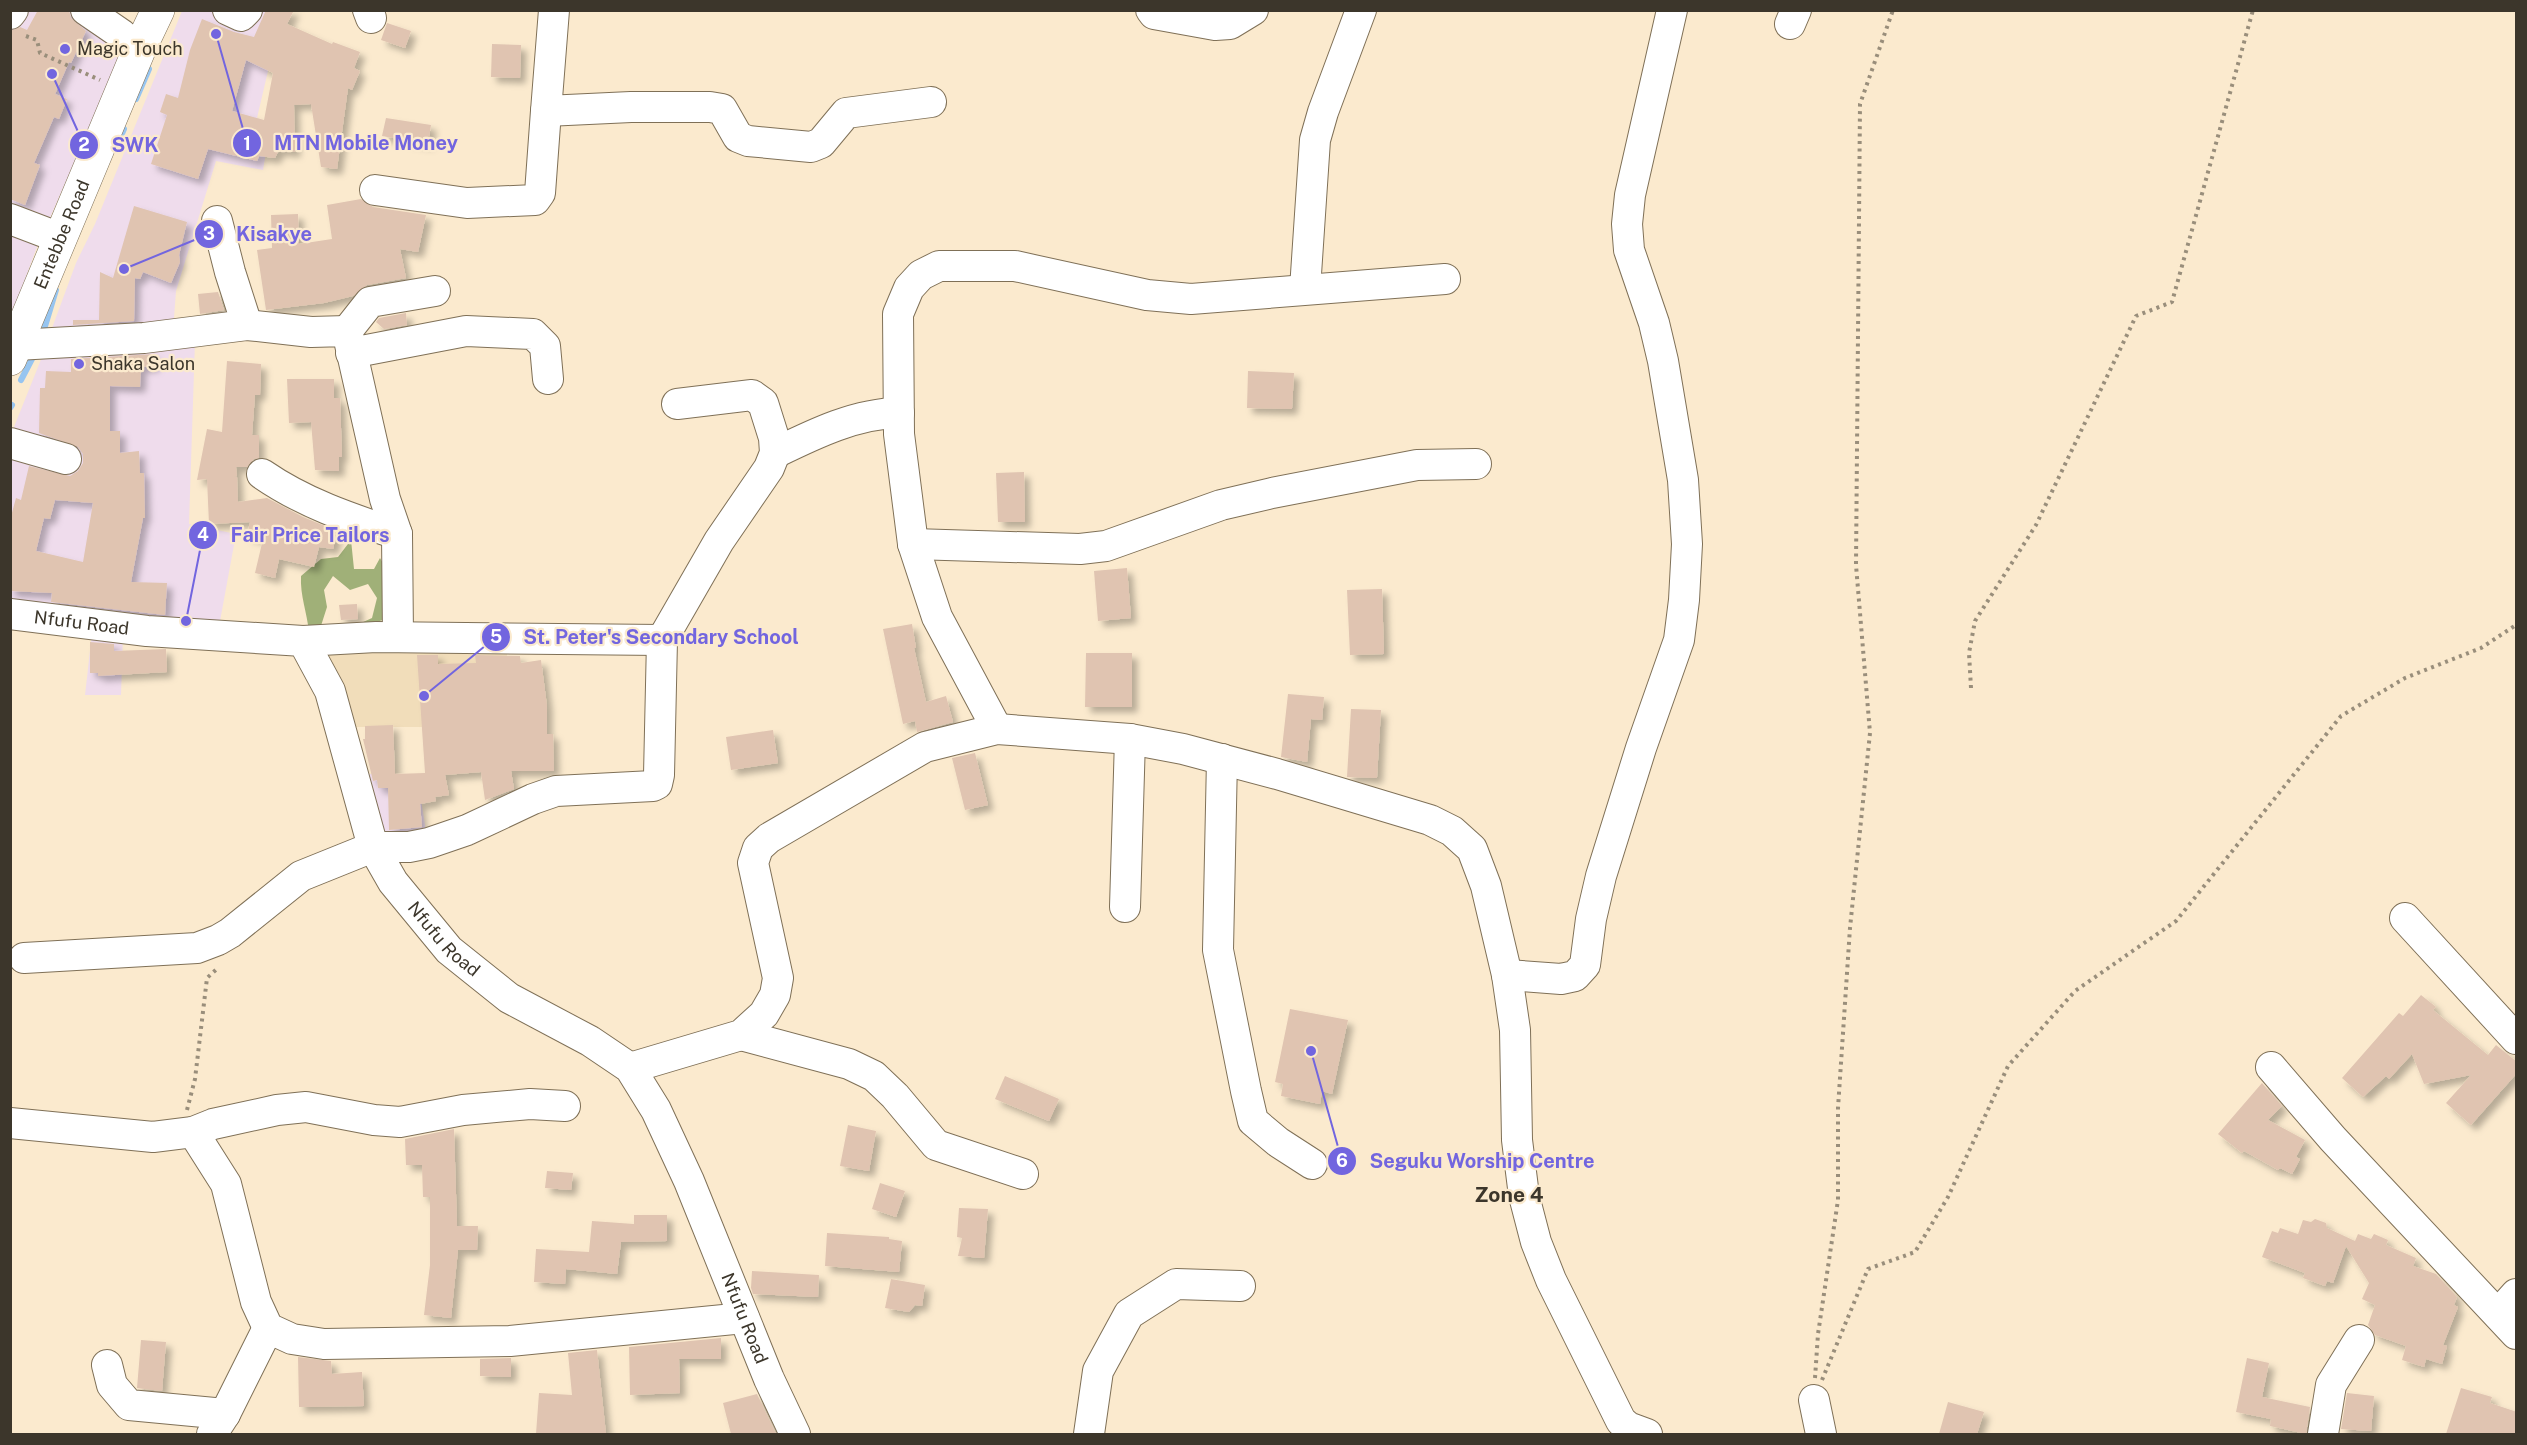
<svg xmlns="http://www.w3.org/2000/svg" width="2527" height="1445" viewBox="0 0 2527 1445" font-family="'Public Sans',sans-serif">
	<defs>
		<filter id="shadow"><feDropShadow dx="5.5" dy="5.5" stdDeviation="3" flood-color="#0004"/></filter>
	</defs>
	<rect width="100%" height="100%" fill="#fbeace"/>
	<path fill="#efdcec" d="M20,11H77L126,44L49,220L11,203V22Z
		M182,11H290L268,71L257,118L271,123L263,170L216,161L176,291L173,331L48,339L76,263L95,224Z
		M11,215L44,228L11,317Z
		M195,341L189,524L236,534L218,632L11,606L10,437L44,352Z
		M92,633L123,635L121,695H85Z
		M360,774H417L427,838L382,843Z"/>
	<path fill="#f1ddba" d="M507,644V727H349L329,655L339,646Z"/>
	<path fill="#a0b078" d="M351,540L354,569H374L380,558L387,571L385,619L364,627L361,623L372,618L377,598L368,584L350,590L333,576L324,590L327,607L319,632H309C307,612 300,596 301,576L321,559L338,557Z"/>
	<g fill="none" stroke-linecap="round" stroke-linejoin="round">
		<path stroke="#97c5f0" stroke-width="6" d="M136,99L149,69
			M117,145L124,129
			M43,333L56,290
			M21,380L33,357
			M10,408L12,405"/>
	</g>
	<path fill="#e0c4b1" fill-rule="evenodd" filter="url(#shadow)" d="M38,10H69L71,18L86,31L71,63L69,62L55,94L67,99L59,119L54,117L34,163L40,165L25,205L10,199V31L20,27L27,30Z
		M266,10H294L287,24L332,44L333,42L360,52L354,68L360,71L352,90L348,88L337,169L321,167L311,104L294,105L295,152L279,150L275,158L259,156L257,161L208,149L198,179L151,164L167,115L160,112L166,94L178,98L190,50L202,19L234,32L254,37ZM246,60L273,73L264,120L232,111Z
		M387,23L411,31L405,48L381,40Z
		M492,44L521,45L520,78L491,77Z
		M386,118L431,125L428,144L382,136Z
		M361,199L373,207L426,215L418,252L400,249L406,278L367,285L353,296L324,303L266,310L257,250L272,248L271,215L298,214L299,244L332,239L327,205Z
		M134,206L187,222L179,255L180,262L171,283L143,272L140,279L135,278L134,321L73,325V320H99L100,272L113,278Z
		M218,292L224,310L200,314L198,294Z
		M406,313L407,325L384,329L376,322L379,318Z
		M154,354V366L141,367L140,387L110,386V431H120V453L139,451L140,473H144L145,518H143L131,582L167,583L165,615L51,602L52,593L10,591V520L16,498L21,500L29,466L70,476L78,471L83,463V454L78,447L39,433L40,388H45L46,371L71,372V359ZM55,500L93,503L83,562L36,551L44,518L50,519Z
		M227,361L261,364L260,395H255L252,435H259V458L254,459L247,467H236L237,476H234L237,477L238,502L267,498L303,517L337,531L333,549L319,547L314,567L279,559L275,578L255,573L263,539L247,536L250,522L209,524L207,479L197,480L207,429L222,432Z
		M1248,371L1294,373L1292,409L1247,408Z
		M287,379H334V398H340L342,457H339V471L315,470L311,422L289,423Z
		M1024,472L1025,522H998L996,473Z
		M1127,568L1131,618L1098,621L1094,571Z
		M1382,589L1384,654L1350,655L1347,590Z
		M357,604L358,619L341,620L339,605Z
		M912,624L916,648H914L926,702L946,696L953,722L917,732L915,721L903,724L883,629Z
		M90,642L114,644V651L166,649L167,672L98,676V673H90Z
		M1086,653H1132V707H1085Z
		M417,655H438V664L476,663L475,655L520,656L521,663L541,660L547,706V734H553L554,771H511L514,789L485,800L481,772L445,775L449,795L435,797L436,801L420,804L422,827L389,830L388,788H378L377,780L373,781L363,739H365V726L393,725L395,774L425,773Z
		M1288,694L1324,697L1322,720L1311,719L1307,762L1281,757Z
		M1351,709L1381,710L1377,778L1347,777Z
		M773,730L778,763L731,770L726,737Z
		M975,753L988,805L965,810L952,758Z
		M2421,995L2436,1007L2433,1010L2488,1055L2496,1045L2517,1062V1073L2471,1125L2446,1103L2471,1075L2424,1084L2412,1054L2389,1079L2386,1076L2363,1097L2342,1078L2399,1013L2403,1016Z
		M1290,1009L1348,1020L1332,1094L1322,1091L1320,1104L1281,1096L1283,1084L1275,1082Z
		M1005,1076L1059,1099L1049,1121L995,1099Z
		M2262,1083L2282,1106L2268,1120L2305,1140L2296,1157L2300,1159L2292,1174L2280,1168L2278,1170L2244,1151L2242,1153L2218,1134Z
		M848,1125L876,1131L869,1171L840,1166Z
		M454,1129L457,1226H478L477,1250H458L451,1318L424,1315L430,1265V1197H423L422,1165H406L405,1139Z
		M547,1171L573,1173L571,1190L545,1188Z
		M880,1183L905,1191L896,1217L872,1209Z
		M959,1208L988,1209L984,1258L958,1256L962,1238L957,1237Z
		M634,1215H667V1241L621,1242L617,1274L566,1269L565,1284L534,1282L536,1249L589,1252L592,1221L634,1224Z
		M2315,1219L2326,1223L2327,1228L2355,1241L2358,1234L2371,1239L2374,1234L2388,1240L2386,1245L2416,1258L2413,1266L2436,1274L2457,1297L2454,1305L2458,1307L2443,1345L2447,1346L2442,1364L2426,1359L2424,1367L2402,1360L2406,1346L2375,1335L2368,1325L2375,1305L2362,1299L2369,1283L2346,1246L2333,1283L2327,1281L2325,1286L2303,1278L2305,1273L2262,1257L2272,1231L2278,1233L2280,1228L2298,1234L2303,1220L2311,1222Z
		M827,1233L889,1237V1239L902,1241L899,1272L825,1266Z
		M752,1271L819,1275L818,1297L753,1294L751,1288Z
		M891,1279L925,1285L922,1306L915,1305L909,1312L885,1308Z
		M721,1338V1359H679L680,1393L630,1395L629,1347Z
		M141,1340L166,1342L162,1391L137,1388Z
		M597,1350L606,1434H536L539,1393L572,1395L568,1353Z
		M298,1357L331,1361L332,1374L362,1372L364,1406L299,1407Z
		M511,1358V1377L480,1376V1359Z
		M2247,1358L2269,1363L2262,1397L2310,1407L2306,1434L2270,1426L2271,1419L2236,1412Z
		M2461,1388L2492,1397L2490,1403L2517,1412V1434H2446Z
		M2347,1393L2374,1396L2371,1431L2341,1429Z
		M757,1394L776,1434H731L723,1403Z
		M1948,1402L1984,1412L1977,1434H1939Z"/>
	<g fill="none" stroke-linecap="round" stroke-linejoin="round">
		<defs>
			<g id="minor">
				<path d="M86,10L121,34L139,50"/>
				<path d="M228,10L241,16L247,10"/>
				<path d="M368,10L371,18"/>
				<path d="M554,10L546,111L631,107H710L722,109L738,137L748,141L811,147L821,143L846,113L931,102"/>
				<path d="M1151,10L1154,14L1215,25L1230,24L1253,10"/>
				<path d="M10,14L13,10"/>
				<path d="M1790,24L1796,10"/>
				<path d="M375,190L467,203L535,200L540,193L546,111"/>
				<path d="M10,219L60,238"/>
				<path d="M217,221L230,272L247,325"/>
				<path d="M1305,289L1315,140L1323,112L1361,10"/>
				<path d="M347,331L370,302L435,291"/>
				<path d="M16,345L144,338L247,325L311,332L347,331L385,499L397,534L398,637"/>
				<path d="M351,353L466,331L533,334L545,346L548,379"/>
				<path d="M10,443L66,459"/>
				<path d="M775,453C812,435 856,413 899,413"/>
				<path d="M262,474C304,503 349,518 397,534"/>
				<path d="M913,544L1080,549L1106,546L1221,505L1272,493L1417,465L1476,464"/>
				<path id="s1" d="M10,614L147,631L303,641L330,691L373,847L393,882L449,950L509,998L590,1041L630,1068L656,1110L689,1181L769,1379L795,1434"/>
				<path d="M303,641L376,637L662,640L719,541L769,468L775,453L774,438L763,403L752,395L677,404"/>
				<path d="M997,729L937,617L913,544L899,434L898,314L909,288L921,275L939,266H1015L1147,295L1191,299L1445,279"/>
				<path d="M1222,759L1218,950L1246,1091L1253,1121L1278,1142L1312,1164"/>
				<path d="M1125,907L1130,739"/>
				<path d="M2405,918L2516,1039"/>
				<path d="M24,958L197,948L218,940L230,933L301,876L373,847H409L429,843L467,830L533,799L556,791L653,786L657,784L659,775L662,640"/>
				<path d="M1507,975L1561,979L1575,976L1585,965L1591,919L1601,876L1641,748L1679,640L1684,600L1687,544L1683,480L1663,361L1654,323L1629,250L1627,224L1630,195L1672,10"/>
				<path d="M741,1035L849,1064L874,1076L895,1096L936,1145L1023,1174"/>
				<path d="M2271,1067L2333,1139L2516,1334"/>
				<path d="M630,1068L741,1035L764,1014L775,995L778,978L753,863L758,848L769,838L925,747L997,729L1130,739L1183,749L1277,774L1430,820L1452,831L1472,849L1486,886L1507,975L1515,1030L1517,1140L1524,1196L1536,1242L1551,1280L1621,1421L1628,1427L1647,1434"/>
				<path d="M10,1123L153,1137L193,1132L213,1124L277,1110L306,1107L374,1120L400,1122L463,1110L530,1104L565,1106"/>
				<path d="M193,1132L226,1184L256,1302L268,1328L292,1339L324,1344L510,1341L744,1318"/>
				<path d="M2498,1314L2516,1294"/>
				<path d="M107,1365L112,1385L129,1405L225,1414"/>
				<path d="M1814,1400L1821,1434"/>
				<path d="M212,1434L225,1414L268,1328"/>
				<path d="M1089,1434L1098,1371L1129,1314L1176,1284L1240,1286"/>
				<path d="M2323,1434L2331,1385L2359,1340"/>
			</g>
			<g id="major">
				<path id="s2" d="M10,359L139,50L158,10"/>
			</g>
		</defs>
		<use href="#minor" stroke="#7f7057" stroke-width="32"/>
		<use href="#major" stroke="#7f7057" stroke-width="34"/>
		<path stroke="#998e7b" stroke-width="4" stroke-dasharray="3 4.5" stroke-linecap="butt" d="M26,36L37,40L40,53L100,80
			M1971,688L1969,653L1975,621L2036,525L2136,316L2172,302L2253,10
			M187,1110L195,1079L207,978L218,968
			M1815,1378L1818,1334L1838,1200V1108L1850,928L1870,733L1856,565L1860,104L1893,10
			M1822,1380L1868,1269L1915,1252L1948,1197L2008,1066L2075,991L2176,921L2341,716L2405,678L2481,648L2516,625"/>
		<use href="#minor" stroke="#fff" stroke-width="30"/>
		<use href="#major" stroke="#fff" stroke-width="33"/>
	</g>
	<g fill="#7265df" stroke="#fbeace" stroke-width="2">
		<circle cx="65" cy="49" r="6"/>
		<circle cx="79" cy="364" r="6"/>
	</g>
	<g text-anchor="middle" stroke-width="4.5" stroke-linejoin="round" paint-order="stroke">
		<g font-size="18" fill="#3c362b" stroke="#fbeace" text-anchor="start">
			<text x="77" y="55">Magic Touch</text>
			<text x="91" y="370">Shaka Salon</text>
		</g>
		<g font-size="18" fill="#3c362b" stroke="#fbeace">
			<text dy="6" stroke="none"><textPath href="#s2" startOffset="135">Entebbe Road</textPath></text>
			<text dy="6" stroke="none"><textPath href="#s1" startOffset="72">Nfufu Road</textPath></text>
			<text dy="6" stroke="none"><textPath href="#s1" startOffset="630">Nfufu Road</textPath></text>
			<text dy="6" stroke="none"><textPath href="#s1" startOffset="1134">Nfufu Road</textPath></text>
		</g>
		<g font-size="21" font-weight="bold" fill="#3c362b" stroke="#fbeace">
			<text x="1509" y="1202">Zone 4</text>
		</g>
	</g>
	<path fill="none" stroke="#7265df" stroke-width="2" d="M216 34L247 143M52 74L84 145M124 269L209 234M186 621L203 535M424 696L496 637M1311 1051L1342 1161"/>
	<g fill="#7265df" stroke="#fbeace" stroke-width="2">
		<circle cx="216" cy="34" r="6"/>
		<circle cx="52" cy="74" r="6"/>
		<circle cx="124" cy="269" r="6"/>
		<circle cx="186" cy="621" r="6"/>
		<circle cx="424" cy="696" r="6"/>
		<circle cx="1311" cy="1051" r="6"/>
		<circle cx="247" cy="143" r="15"/>
		<circle cx="84" cy="145" r="15"/>
		<circle cx="209" cy="234" r="15"/>
		<circle cx="203" cy="535" r="15"/>
		<circle cx="496" cy="637" r="15"/>
		<circle cx="1342" cy="1161" r="15"/>
	</g>
	<g font-size="18" text-anchor="middle" font-weight="bold" fill="#fff">
		<text x="247" y="150">1</text>
		<text x="84" y="151">2</text>
		<text x="209" y="240">3</text>
		<text x="203" y="541">4</text>
		<text x="496" y="643">5</text>
		<text x="1342" y="1167">6</text>
	</g>
	<g font-size="20" text-anchor="middle" font-weight="bold" fill="#7265df" stroke="#fbeace" stroke-width="4.5" stroke-linejoin="round" paint-order="stroke">
		<text x="366" y="150">MTN Mobile Money</text>
		<text x="135" y="152">SWK</text>
		<text x="274" y="241">Kisakye</text>
		<text x="310" y="542">Fair Price Tailors</text>
		<text x="661" y="644">St. Peter's Secondary School</text>
		<text x="1482" y="1168">Seguku Worship Centre</text>
	</g>
	<rect width="2527" height="1445" fill="none" stroke="#3c362b" stroke-width="24"/>
</svg>
